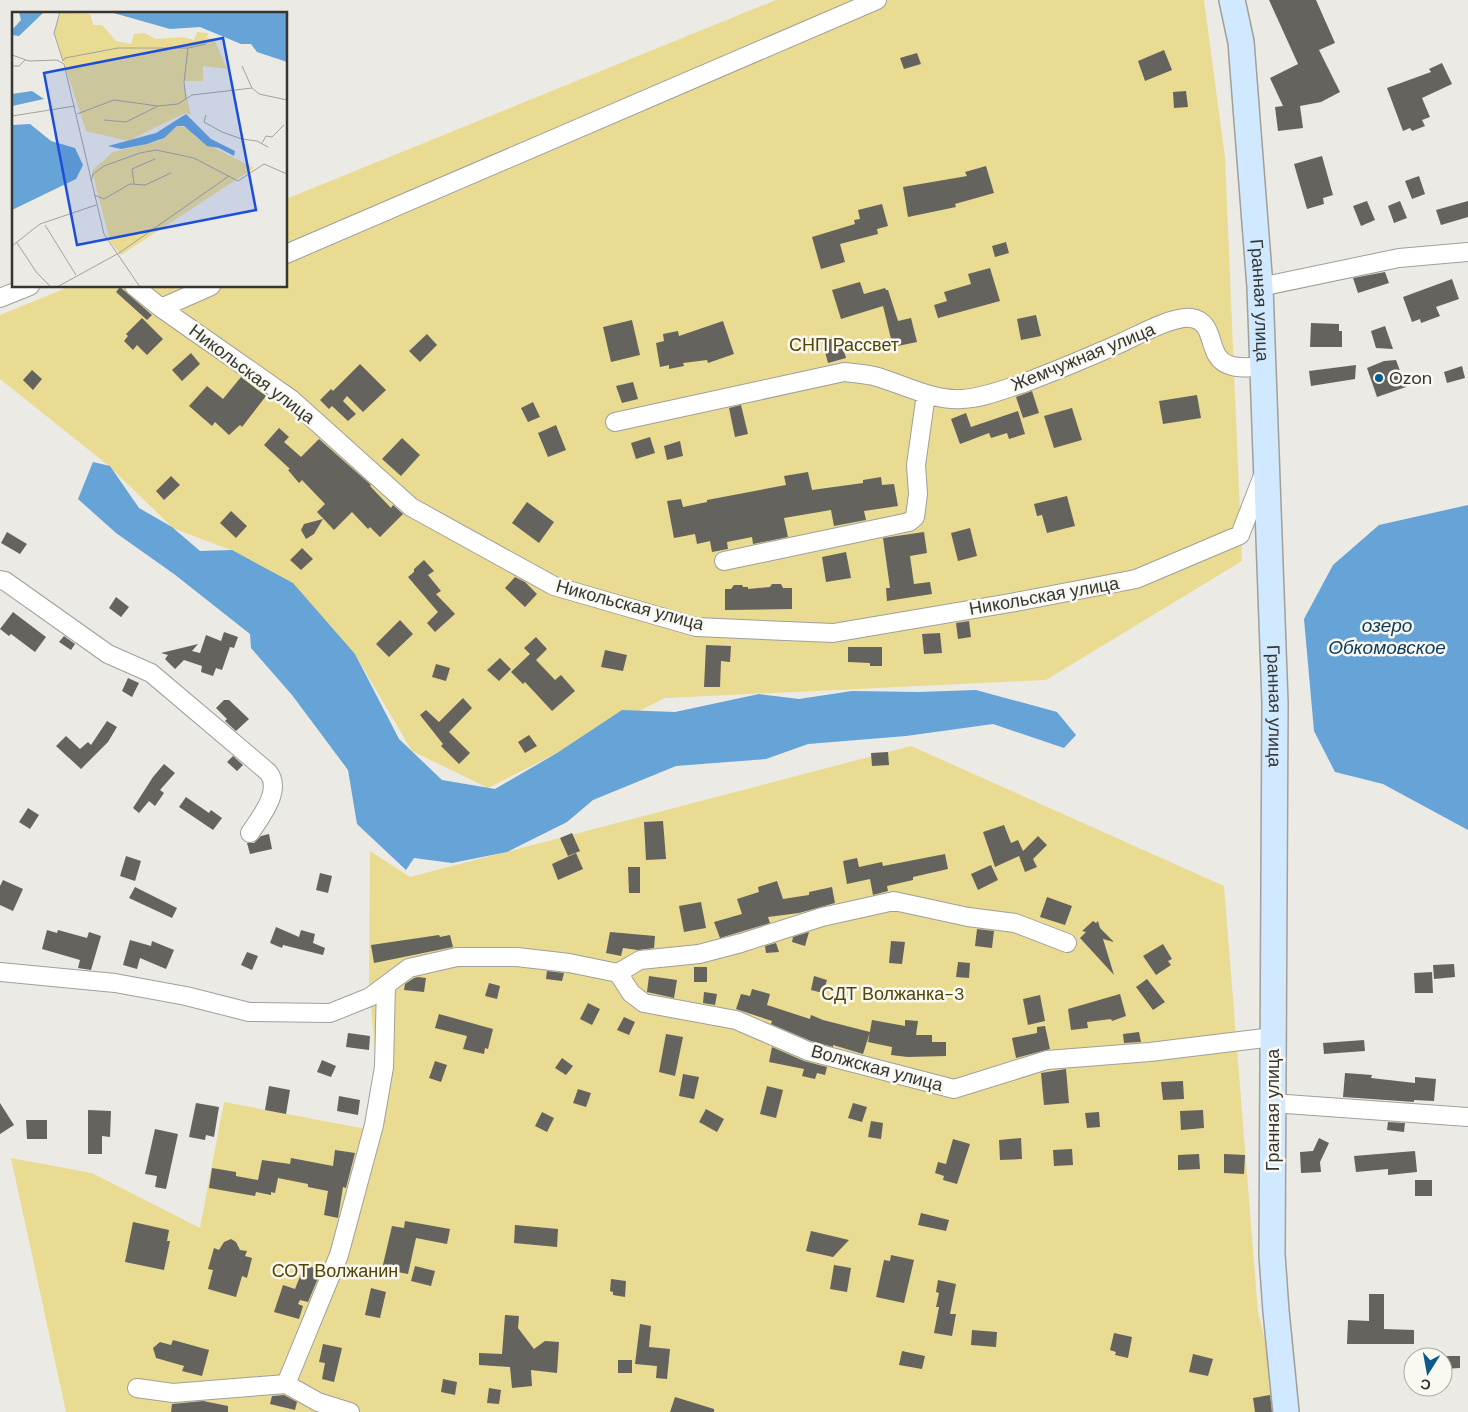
<svg xmlns="http://www.w3.org/2000/svg" width="1468" height="1412" viewBox="0 0 1468 1412" font-family="'DM Sans',sans-serif">
	<rect width="100%" height="100%" fill="#eceae4"/>
	<path fill="#eadb92" d="M776,0H1204L1225,158L1242,561L1046,680L665,698L488,788L412,751L356,656L233,551L173,528L109,466L0,379V315L71,286H286V199Z
		M911,746L1224,886L1258,1312L1283,1412H66L11,1158L92,1173L200,1228L224,1102L382,1132L369,982L370,851L410,877Z"/>
	<path fill="#66a3d6" d="M93,462L110,466L139,508L172,527L200,551L232,550L293,583L355,654L399,739L442,780L495,789L557,753L622,710L675,712L759,694L799,699L852,691L919,692L976,690L1057,712L1076,735L1064,748L993,724L906,736L808,744L766,759L676,766L593,800L567,822L507,852L452,863L414,858L406,870L357,824L348,770L292,695L251,648L250,634L174,574L116,533L78,499Z
		M1468,505V830L1383,784L1335,772L1314,731L1304,619L1333,565L1379,525Z"/>
	<path fill="#64635d" d="M1269,0H1316L1335,43L1319,50L1340,92L1321,102L1300,106L1303,128L1278,131L1275,107L1283,106L1270,78L1298,64Z
		M1164,50L1172,70L1145,81L1138,61Z
		M917,53L921,64L904,69L900,58Z
		M1442,63L1452,84L1422,98L1430,117L1422,120L1425,126L1412,131L1410,128L1403,131L1387,88L1431,72L1429,69Z
		M1186,91L1188,107L1174,108L1173,92Z
		M1322,156L1333,195L1323,198L1324,204L1307,209L1294,164Z
		M986,166L994,193L955,204L956,207L908,217L903,187L967,176L965,172Z
		M1419,176L1425,194L1412,199L1405,181Z
		M1367,201L1375,220L1361,226L1353,206Z
		M1400,201L1407,218L1394,223L1388,206Z
		M1468,201V217L1441,225L1436,210Z
		M882,204L888,226L877,229L878,234L840,244L845,262L821,269L812,237L855,224L854,220L860,219L858,210Z
		M1006,242L1009,253L995,257L992,246Z
		M990,268L1000,301L938,318L934,305L947,301L944,292L971,284L968,274Z
		M1385,272L1389,283L1358,293L1353,278Z
		M1452,279L1459,299L1436,307L1440,316L1421,323L1420,319L1412,322L1403,297Z
		M860,282L864,294L885,288L886,290H888L898,321L911,318L917,342L893,347L883,306L841,319L832,290Z
		M120,287L152,315L147,320L116,292Z
		M1036,315L1041,336L1021,340L1017,319Z
		M142,318L163,339L147,355L137,345L133,350L124,341L128,336L126,334Z
		M632,320L640,355L611,362L603,327Z
		M723,321L734,354L708,363L707,360L683,363L684,366L669,369V365L660,367L656,343L664,341L663,334L678,331L679,336Z
		M1311,323L1339,324V331H1342V347H1310Z
		M1385,326L1393,349L1376,348L1371,331Z
		M427,334L437,345L420,362L409,351Z
		M840,337L846,358L828,363L822,341Z
		M191,353L200,364L182,381L172,370Z
		M1396,360L1406,387L1377,397L1367,368L1384,361Z
		M360,364L386,390L363,412L347,396L343,401L356,414L348,421L332,406L329,409L320,400L331,389L333,391Z
		M1356,365L1355,379L1311,386L1309,371Z
		M1462,366L1465,378L1447,383L1444,372Z
		M32,370L42,379L33,390L23,380Z
		M241,377L266,396L242,427L240,425L229,435L215,422L212,426L189,406L207,386L223,399Z
		M633,382L638,399L622,403L616,386Z
		M1032,391L1039,413L1023,418L1016,397Z
		M1197,395L1201,418L1163,424L1159,401Z
		M533,402L540,417L528,422L521,408Z
		M741,405L748,434L735,437L729,408Z
		M1072,408L1082,440L1054,448L1044,416Z
		M1018,411L1025,434L1009,439L1007,433L991,438L989,433L960,444L951,419L966,413L971,427Z
		M556,425L566,450L548,457L538,433Z
		M279,428L289,437L284,442L301,457L319,439L371,485L370,486L391,508L393,505L403,514L380,537L370,527L368,529L352,512L334,530L317,512L325,504L302,480L299,483L288,470L290,469L264,445Z
		M650,437L655,453L636,459L631,443Z
		M402,438L420,455L401,476L382,459Z
		M680,441L683,456L667,460L664,446Z
		M808,472L812,490L863,483V480L881,477L882,485L894,484L898,506L864,511L866,520L834,526L831,510L784,518L788,537L753,544L752,537L727,542L728,549L712,552L710,541L697,544L695,534L674,538L667,501L681,499L683,507L707,502V500L786,485L784,476Z
		M171,476L180,485L164,500L156,491Z
		M1067,496L1075,526L1047,533L1042,515L1037,516L1034,504Z
		M527,502L554,522L539,543L512,523Z
		M231,511L247,526L236,538L220,523Z
		M323,519L314,534L306,539L301,530L304,524Z
		M970,528L977,556L958,561L951,533Z
		M7,532L27,544L20,554L1,543Z
		M924,532L927,553L910,556L914,584L930,582L932,594L887,601L886,588H890L883,538Z
		M302,548L313,559L301,570L290,560Z
		M846,552L851,578L826,582L822,557Z
		M424,560L434,571L428,575L441,591L436,594L455,614L435,632L427,623L438,612L408,577L414,572V569Z
		M515,577L525,582L537,594L525,607L505,588Z
		M772,584H781L783,588H792V609L725,610V589H731L734,585H742L743,587H748V589L770,587Z
		M116,597L129,607L121,617L109,608Z
		M13,612L46,637L35,652L11,634L9,636L0,629Z
		M400,620L413,634L389,657L376,644Z
		M969,621L971,637L958,639L956,623Z
		M224,632L238,637L234,648L230,647L222,670L216,668L213,676L201,672L202,666L184,660L175,669L165,659L168,655L161,653L198,644L192,651L200,653L206,635L221,641Z
		M940,633L942,653L924,654L922,634Z
		M64,636L75,644L71,650L59,642Z
		M536,637L547,649L536,660L555,680L561,675L575,691L552,711L525,682L523,684L511,672L530,654L524,648Z
		M706,645L731,646L730,662L721,661L720,687H704Z
		M848,647H882V666H870V663L848,662Z
		M605,650L627,655L623,671L601,667Z
		M500,658L511,669L499,681L487,670Z
		M436,664L450,668L446,681L432,677Z
		M128,678L139,683L132,697L122,691Z
		M463,698L472,708L449,732L470,753L459,764L441,746L443,744L420,715L426,710L439,722Z
		M224,700H229L249,719L236,731L225,721L227,719L216,708Z
		M107,721L117,727L108,742L81,769L56,746L66,736L80,749L88,742L91,745Z
		M529,735L537,746L525,753L518,742Z
		M888,752L889,765L872,766L871,753Z
		M233,756L243,765L237,771L227,762Z
		M164,764L175,773L160,790L164,793L155,806L149,801L139,813L133,808L153,777Z
		M186,797L209,813L211,810L222,818L213,830L179,807Z
		M28,808L39,815L30,829L19,822Z
		M663,821L666,859L646,860L644,822Z
		M1004,825L1011,843L1018,840L1023,851L1038,836L1047,845L1033,859L1037,867L1025,872L1019,856L995,867L983,832Z
		M572,833L580,851L568,856L560,838Z
		M269,834L272,849L250,854L247,843H254L261,836Z
		M576,853L583,869L558,880L552,864Z
		M945,854L948,869L913,877V880L887,886L888,891L873,895L870,879L847,884L843,861L857,858L859,867L882,862L883,866Z
		M126,856L141,861L135,881L120,876Z
		M991,865L998,880L978,890L971,874Z
		M628,867H640V893H629Z
		M320,873L332,876L328,893L316,890Z
		M3,880L23,889L13,911L0,905V886Z
		M777,881L783,899L809,895V892L832,887L835,903L799,913L768,917L770,923L720,938L714,922L742,914L737,899L759,892L758,887Z
		M135,887L177,908L172,918L129,898Z
		M1047,897L1072,906L1065,925L1040,917Z
		M701,902L706,928L684,932L679,906Z
		M1093,921L1096,923L1098,921L1100,928L1114,942L1103,939L1114,975L1080,938L1086,932L1082,931Z
		M276,927L299,937L301,930L315,934L313,943L325,948L323,955L283,945L282,948L270,943Z
		M977,929L994,931L992,948L975,946Z
		M47,930L57,933L58,930L87,938L89,932L101,936L91,970L78,968L80,960L42,949Z
		M610,932L655,936L654,948L638,950L623,948L621,956L606,953Z
		M809,932L805,946L792,942L793,937Z
		M439,935L440,937L450,935L453,947L374,963L371,945Z
		M130,940L151,946L152,941L174,950L166,969L140,958L137,969L123,965Z
		M891,941L905,942L902,964L889,963Z
		M776,943L779,952L766,953L765,946Z
		M1163,944L1172,959L1168,961L1171,965L1156,975L1143,956Z
		M247,952L258,956L252,970L241,965Z
		M958,962L970,963L969,978L956,977Z
		M1454,964L1455,977L1434,979L1433,965Z
		M694,967H707V982H694Z
		M547,971L564,973L562,981L546,979Z
		M1432,972L1433,993H1415L1414,973Z
		M649,976L677,980L674,998L647,992Z
		M814,976L827,980L823,993L811,990Z
		M418,977L426,978L424,992L404,990L405,984L414,978Z
		M1147,979L1165,1002L1153,1010L1136,987Z
		M489,983L500,986L497,999L485,996Z
		M752,989L770,994L767,1005L810,1019L811,1015L823,1020L870,1032L863,1054L833,1045V1047L811,1041L771,1024L772,1021L736,1009L741,994L750,996Z
		M704,992L717,994L715,1005L703,1003Z
		M1120,994L1126,1016L1112,1021L1111,1019L1087,1022L1088,1028L1071,1030L1068,1009Z
		M1040,995L1045,1021L1028,1025L1023,999Z
		M588,1003L600,1009L592,1025L580,1019Z
		M439,1014L493,1029L488,1049L485,1048L484,1054L463,1049L467,1036L435,1028Z
		M624,1017L635,1022L629,1035L617,1030Z
		M872,1020L905,1026V1020L918,1021L916,1035H932V1042H946V1056L908,1057L891,1055L892,1047L868,1042Z
		M1045,1026L1050,1049L1016,1058L1012,1038L1037,1033V1027Z
		M1139,1032L1141,1042L1124,1043L1123,1034Z
		M348,1033L370,1036L369,1050L346,1047Z
		M666,1034L683,1037L675,1076L659,1072Z
		M1364,1040L1365,1051L1324,1054L1323,1043Z
		M772,1047L804,1061L827,1067L825,1075L817,1073L815,1079L802,1076L804,1069L769,1062Z
		M562,1058L573,1066L566,1075L555,1068Z
		M322,1060L336,1066L331,1077L317,1072Z
		M435,1061L447,1065L441,1082L429,1078Z
		M1066,1069L1069,1103L1044,1105L1041,1073Z
		M1345,1073L1372,1075L1371,1078L1415,1083V1077L1436,1079L1434,1101L1414,1100V1102L1343,1097Z
		M683,1074L699,1077L694,1099L679,1096Z
		M1183,1081L1184,1099L1163,1100L1161,1082Z
		M269,1086L290,1090L286,1114L265,1110Z
		M767,1086L783,1090L776,1118L760,1114Z
		M578,1089L591,1093L586,1107L573,1103Z
		M339,1096L360,1100L358,1115L337,1111Z
		M0,1103L14,1125L0,1134Z
		M196,1103L219,1107L214,1137L206,1135L205,1140L189,1137Z
		M853,1103L867,1107L862,1122L848,1118Z
		M706,1109L724,1119L717,1132L699,1122Z
		M88,1110L111,1111L110,1137L102,1136V1154H88Z
		M1203,1110L1204,1128L1181,1130L1180,1111Z
		M542,1112L554,1118L547,1132L535,1126Z
		M1099,1112L1100,1127L1087,1128L1085,1113Z
		M26,1120H47V1139H27Z
		M871,1121L883,1123L881,1139L868,1137Z
		M1388,1122L1405,1123L1404,1132L1387,1130Z
		M155,1129L178,1134L166,1189L155,1187L157,1176L145,1174Z
		M1021,1138L1022,1159L1000,1160L999,1140Z
		M1319,1138L1329,1143L1320,1162L1321,1172L1301,1173L1300,1152L1313,1151Z
		M953,1139L970,1144L957,1184L943,1180L944,1176L935,1173L938,1162L946,1164Z
		M1072,1149L1073,1165L1054,1166L1053,1150Z
		M335,1150L355,1153L346,1188L343,1187L338,1218L324,1215L328,1191L308,1187V1184L278,1178L275,1193L271,1192V1195L256,1192L255,1196L209,1188L212,1168L236,1172V1176L258,1180L262,1160L290,1164L291,1158L333,1166Z
		M1415,1151L1417,1172L1388,1175V1169L1356,1172L1354,1156Z
		M1199,1154L1200,1169L1178,1170V1155Z
		M1224,1154L1245,1155L1244,1174L1224,1173Z
		M1415,1180H1432V1196H1415Z
		M921,1213L949,1220L946,1231L918,1225Z
		M405,1221L450,1229L447,1244L416,1238L408,1274L382,1269L392,1226L404,1228Z
		M133,1222L169,1230L167,1241H170L164,1270L125,1262Z
		M515,1225L558,1229L557,1247L514,1243Z
		M811,1231L849,1240L833,1257L806,1251Z
		M231,1239L236,1242L240,1250L247,1251L245,1256L252,1258L247,1278L242,1276L236,1297L208,1289L213,1270L208,1269L214,1248L219,1250L224,1242Z
		M891,1255L914,1260L904,1303L876,1297L884,1260L890,1261Z
		M305,1264L321,1271L308,1302L300,1300L298,1304L303,1306L299,1319L274,1312L283,1285L295,1289Z
		M834,1265L851,1268L847,1292L830,1289Z
		M415,1266L435,1271L431,1286L411,1281Z
		M611,1279L626,1281L625,1297L613,1295V1292L610,1291Z
		M938,1280L956,1284L950,1314H956L952,1336L934,1333L939,1307H936L939,1293L936,1292Z
		M371,1288L386,1292L380,1318L365,1315Z
		M1369,1294H1384V1329L1414,1330V1344H1347L1348,1320L1369,1321Z
		M505,1315L519,1316L518,1328L534,1349L545,1341L559,1342L557,1373L531,1370L532,1386L512,1388L510,1367L479,1365V1353L502,1354Z
		M640,1324L651,1326L649,1347L670,1349L667,1379L656,1378L657,1366L635,1364Z
		M972,1330L997,1332L996,1347L971,1345Z
		M1114,1333L1132,1337L1128,1358L1115,1355L1116,1352L1110,1350Z
		M173,1340L209,1350L202,1376L182,1371L184,1366L156,1358L153,1348L160,1342L171,1345Z
		M323,1344L342,1348L334,1382L322,1379L325,1363L319,1362Z
		M902,1351L925,1356L922,1369L899,1365Z
		M1193,1354L1213,1359L1208,1376L1189,1372Z
		M1443,1356H1460V1368L1443,1369Z
		M618,1360H632V1373H618Z
		M443,1379L457,1382L455,1395L441,1392Z
		M489,1388L501,1390L499,1404L487,1403Z
		M284,1395L297,1402L295,1410L270,1404L272,1396Z
		M1270,1395L1272,1412H1255L1253,1398Z
		M675,1397L714,1409V1412H670Z
		M203,1401L228,1406V1412H171L172,1404Z"/>
	<g fill="none" stroke-linecap="round" stroke-linejoin="round">
		<defs>
			<path id="street" d="M286,254L877,0
				M134,286L161,308L291,399L411,507L554,586L696,627L833,633L1010,603L1136,579L1240,535L1264,473
				M1260,287L1399,258L1468,252
				M0,298L30,286
				M161,308L211,286
				M615,422L844,372C854,373 864,374 874,376C903,384 932,401 962,399C982,398 1002,390 1021,384C1056,371 1089,357 1123,342C1140,334 1173,316 1191,318C1218,322 1205,357 1229,365C1240,369 1252,367 1263,366
				M724,561L909,522L915,517L918,494L916,465L926,394
				M0,580L5,581L108,654L151,673L268,772C283,790 260,818 250,833
				M0,972L115,983L186,996L249,1012L330,1013L370,997L409,968L457,957H517L569,963L618,973L640,960L699,954L741,943L822,917L894,901L968,917L1015,923L1067,943
				M618,973L631,993L644,1003L736,1020L808,1051L954,1089L1047,1060L1150,1052L1273,1037
				M1272,1103L1468,1117
				M286,1384L318,1402L350,1412
				M137,1388L173,1393L286,1384L339,1255L374,1125L384,1067L386,985"/>
			<g id="secondary">
				<path id="s1" d="M1232,0L1241,42L1260,287L1275,703L1272,1255L1276,1311L1286,1412"/>
			</g>
		</defs>
		<use href="#street" stroke="#a09f99" stroke-width="20"/>
		<use href="#secondary" stroke="#a09f99" stroke-width="28"/>
		<use href="#street" stroke="#fff" stroke-width="18"/>
		<use href="#secondary" stroke="#d0e9fe" stroke-width="25"/>
	</g>
	<circle fill="#0d5a8d" stroke="#f9f8f1" stroke-width="2" cx="1379" cy="378" r="5"/>
	<g text-anchor="middle" stroke-width="5" stroke-linejoin="round" paint-order="stroke">
		<g font-size="18" fill="#353532" stroke="#f9f8f1">
			<text dy="6" stroke="none"><textPath href="#s1" startOffset="302">Гранная улица</textPath></text>
			<text transform="translate(1083 357) rotate(-22)" y="6">Жемчужная улица</text>
			<text transform="translate(252 374) rotate(37)" y="6">Никольская улица</text>
			<text transform="translate(1044 596) rotate(-10)" y="6">Никольская улица</text>
			<text transform="translate(630 605) rotate(15)" y="6">Никольская улица</text>
			<text dy="6" stroke="none"><textPath href="#s1" startOffset="708">Гранная улица</textPath></text>
			<text transform="translate(877 1068) rotate(15)" y="6">Волжская улица</text>
			<text transform="translate(1273 1110) rotate(-90)" y="6">Гранная улица</text>
		</g>
		<g font-size="18" fill="#504506" stroke="#f9f8f1">
			<text x="844" y="351">СНП Рассвет</text>
			<text x="893" y="1000">СДТ Волжанка-3</text>
			<text x="335" y="1277">СОТ Волжанин</text>
		</g>
		<g font-size="18" fill="#353532" stroke="#f9f8f1" text-anchor="start">
			<text x="1389" y="384">Ozon</text>
		</g>
		<g font-size="19" font-style="italic" fill="#0a3b5c" stroke="#f9f8f1">
			<text x="1387" y="632">озеро<tspan x="1387" dy="22">Обкомовское</tspan></text>
		</g>
	</g>
	<g transform="translate(12 12)">
		<rect width="275" height="275" fill="#eceae4"/>
		<path d="M49,0L78,2L81,13H90L104,29L119,32L122,22L132,21L144,27L171,25L182,28L185,20L196,21L195,26L202,27L215,57L191,54V69H171L179,103L173,101L116,129L74,119L42,20ZM166,114L176,116L185,127L242,156L109,243L98,229L80,159L101,140L147,129Z" fill="#eadb92"/>
		<path d="M7,0H32L7,24L0,23V18L9,8ZM98,0H275V50L245,40L239,32H229L188,15L158,17ZM20,79L32,87L0,94V82ZM174,102L199,127L223,139L222,144L207,136L195,134L172,114H165L152,126L135,132L109,137L96,134L144,121ZM18,112L39,129L63,136L71,153L64,167L0,198V113Z" fill="#66a3d6"/>
		<path fill="none" stroke="#a3a29d" stroke-width="1" d="M48,0L42,21L51,49L53,46L106,36H176M0,43L17,49L45,48L52,52L92,222L128,275M0,54H7L13,48M230,54L240,76L247,82L275,88M174,87L172,70L176,36L194,32M65,102L102,88L146,94M194,103L192,110L210,120L230,127L245,129L256,135M0,104L63,94M92,108L114,110L146,94L166,92L180,83L240,76M250,131L254,124L260,125L272,113M79,169L81,162L92,154L128,141L144,138L182,146L226,169L252,152L275,162M122,172L120,157L143,147M82,183L92,187L118,172L133,173L159,161M33,213L64,263M5,231L25,261L39,275M0,234L28,212L84,193M45,275L107,241L217,164"/>
		<path fill="#1d4ed8" fill-opacity="0.15" stroke="#1d4ed8" stroke-width="2.5" d="M211,26L244,198L65,233L32,61Z"/>
		<rect width="275" height="275" fill="none" stroke="#353532" stroke-width="2.5"/>
	</g>
	<g transform="translate(1428 1372) rotate(191)"><circle r="24" fill="#f9f8f1" stroke="#abaaa5"/>
	<path d="M0-4L9 19L0 12L-9 19Z" fill="#0d5a8d"/>
	<text y="-8" font-size="14" font-weight="bold" text-anchor="middle" fill="#353532">С</text>
	</g>
</svg>
